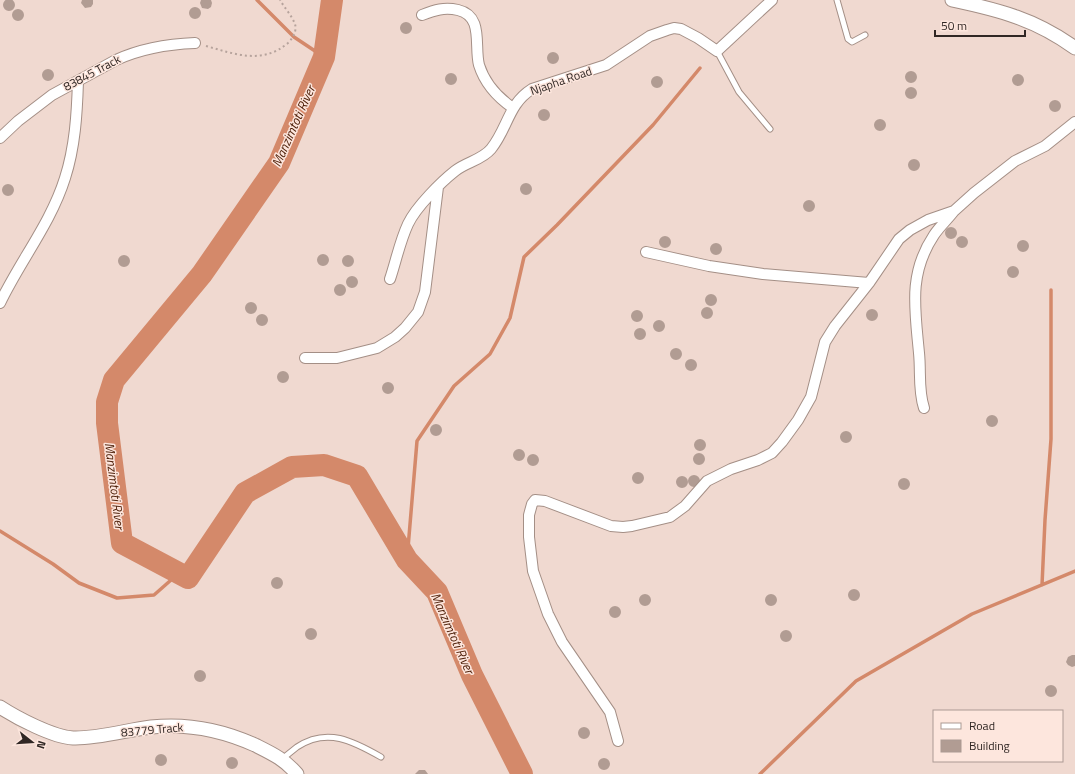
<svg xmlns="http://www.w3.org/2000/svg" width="1075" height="774" viewBox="0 0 1075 774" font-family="'Titillium Web',sans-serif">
	<rect width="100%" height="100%" fill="#f0d9d0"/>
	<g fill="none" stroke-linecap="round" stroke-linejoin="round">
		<path stroke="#d4896a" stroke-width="3.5" d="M257,0L294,37L324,57
			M0,531L53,564L79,583L117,598L154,595L179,573
			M407,560L417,441L454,386L490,354L510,318L524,257L557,225L653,125L700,68
			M1042,585L1045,520L1051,439V290
			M760,774L856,681L972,614L1075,571"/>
		<path stroke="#d4896a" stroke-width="22" d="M332,0L324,57L279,163L202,274L114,380L107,402V423L122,543L188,578L245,493L292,467L324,465L357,476L407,560L437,592L472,675L522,774"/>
	</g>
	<path fill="#b19c93" d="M3 5a6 6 0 1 1 12 0a6 6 0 1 1-12 0Z
		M82,0H93V4L91,7L85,8L81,3Z
		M201,0H211L212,3L211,7L208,9L202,8L200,3Z
		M189 13a6 6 0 1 1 12 0a6 6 0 1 1-12 0Z
		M12 15a6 6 0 1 1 12 0a6 6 0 1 1-12 0Z
		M400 28a6 6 0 1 1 12 0a6 6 0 1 1-12 0Z
		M547 58a6 6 0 1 1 12 0a6 6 0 1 1-12 0Z
		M42 75a6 6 0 1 1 12 0a6 6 0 1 1-12 0Z
		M905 77a6 6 0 1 1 12 0a6 6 0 1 1-12 0Z
		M445 79a6 6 0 1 1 12 0a6 6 0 1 1-12 0Z
		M1012 80a6 6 0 1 1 12 0a6 6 0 1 1-12 0Z
		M651 82a6 6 0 1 1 12 0a6 6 0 1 1-12 0Z
		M905 93a6 6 0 1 1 12 0a6 6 0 1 1-12 0Z
		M1049 106a6 6 0 1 1 12 0a6 6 0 1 1-12 0Z
		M538 115a6 6 0 1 1 12 0a6 6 0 1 1-12 0Z
		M874 125a6 6 0 1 1 12 0a6 6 0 1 1-12 0Z
		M908 165a6 6 0 1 1 12 0a6 6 0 1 1-12 0Z
		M520 189a6 6 0 1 1 12 0a6 6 0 1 1-12 0Z
		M2 190a6 6 0 1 1 12 0a6 6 0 1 1-12 0Z
		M803 206a6 6 0 1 1 12 0a6 6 0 1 1-12 0Z
		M945 233a6 6 0 1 1 12 0a6 6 0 1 1-12 0Z
		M659 242a6 6 0 1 1 12 0a6 6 0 1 1-12 0Z
		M956 242a6 6 0 1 1 12 0a6 6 0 1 1-12 0Z
		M1017 246a6 6 0 1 1 12 0a6 6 0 1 1-12 0Z
		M710 249a6 6 0 1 1 12 0a6 6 0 1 1-12 0Z
		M317 260a6 6 0 1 1 12 0a6 6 0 1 1-12 0Z
		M118 261a6 6 0 1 1 12 0a6 6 0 1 1-12 0Z
		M342 261a6 6 0 1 1 12 0a6 6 0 1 1-12 0Z
		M1007 272a6 6 0 1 1 12 0a6 6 0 1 1-12 0Z
		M346 282a6 6 0 1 1 12 0a6 6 0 1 1-12 0Z
		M334 290a6 6 0 1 1 12 0a6 6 0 1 1-12 0Z
		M705 300a6 6 0 1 1 12 0a6 6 0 1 1-12 0Z
		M245 308a6 6 0 1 1 12 0a6 6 0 1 1-12 0Z
		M701 313a6 6 0 1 1 12 0a6 6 0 1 1-12 0Z
		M866 315a6 6 0 1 1 12 0a6 6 0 1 1-12 0Z
		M631 316a6 6 0 1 1 12 0a6 6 0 1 1-12 0Z
		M256 320a6 6 0 1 1 12 0a6 6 0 1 1-12 0Z
		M653 326a6 6 0 1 1 12 0a6 6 0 1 1-12 0Z
		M634 334a6 6 0 1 1 12 0a6 6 0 1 1-12 0Z
		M670 354a6 6 0 1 1 12 0a6 6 0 1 1-12 0Z
		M685 365a6 6 0 1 1 12 0a6 6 0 1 1-12 0Z
		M277 377a6 6 0 1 1 12 0a6 6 0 1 1-12 0Z
		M382 388a6 6 0 1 1 12 0a6 6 0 1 1-12 0Z
		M986 421a6 6 0 1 1 12 0a6 6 0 1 1-12 0Z
		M430 430a6 6 0 1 1 12 0a6 6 0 1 1-12 0Z
		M840 437a6 6 0 1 1 12 0a6 6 0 1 1-12 0Z
		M694 445a6 6 0 1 1 12 0a6 6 0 1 1-12 0Z
		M513 455a6 6 0 1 1 12 0a6 6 0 1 1-12 0Z
		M693 459a6 6 0 1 1 12 0a6 6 0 1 1-12 0Z
		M527 460a6 6 0 1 1 12 0a6 6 0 1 1-12 0Z
		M632 478a6 6 0 1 1 12 0a6 6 0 1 1-12 0Z
		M688 481a6 6 0 1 1 12 0a6 6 0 1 1-12 0Z
		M676 482a6 6 0 1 1 12 0a6 6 0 1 1-12 0Z
		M898 484a6 6 0 1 1 12 0a6 6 0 1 1-12 0Z
		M271 583a6 6 0 1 1 12 0a6 6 0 1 1-12 0Z
		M848 595a6 6 0 1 1 12 0a6 6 0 1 1-12 0Z
		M639 600a6 6 0 1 1 12 0a6 6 0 1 1-12 0Z
		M765 600a6 6 0 1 1 12 0a6 6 0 1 1-12 0Z
		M609 612a6 6 0 1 1 12 0a6 6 0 1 1-12 0Z
		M305 634a6 6 0 1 1 12 0a6 6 0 1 1-12 0Z
		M780 636a6 6 0 1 1 12 0a6 6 0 1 1-12 0Z
		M1072,655H1075V666L1072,667L1068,665L1066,662L1068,657Z
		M194 676a6 6 0 1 1 12 0a6 6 0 1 1-12 0Z
		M1045 691a6 6 0 1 1 12 0a6 6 0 1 1-12 0Z
		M578 733a6 6 0 1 1 12 0a6 6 0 1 1-12 0Z
		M155 760a6 6 0 1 1 12 0a6 6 0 1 1-12 0Z
		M226 763a6 6 0 1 1 12 0a6 6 0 1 1-12 0Z
		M598 764a6 6 0 1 1 12 0a6 6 0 1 1-12 0Z
		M419,770H425L428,774H415Z"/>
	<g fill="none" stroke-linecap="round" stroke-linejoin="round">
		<defs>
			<path id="service" d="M837,0L848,39L852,42L865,35
				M717,51L739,92L770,129
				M282,759C287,755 292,751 297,747C327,727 353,741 381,757"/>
			<path id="minor" d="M422,15C435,10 444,7 458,10C484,16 474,46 479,65C485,84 497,97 513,108
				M0,138L18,121L52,95L116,60C140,49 168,44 195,43
				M646,252L709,266L763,274L869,283
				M390,279C396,261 400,241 408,224C416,207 441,182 455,171C466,162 482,160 491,149C508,128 508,104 532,89L606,65L650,36L667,30L674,28L681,29L698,38L717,51L772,0
				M0,303C20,261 51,223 65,178C75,147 77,114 78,81
				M305,358H337L377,348L395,337L405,328L418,312L425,292L438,187
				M924,408C918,390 921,372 919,353C915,309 908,274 934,235C940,226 948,219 954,211
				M618,741L610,712L562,642L548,614L533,571L529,537V515L532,504L535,500L545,501L611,526L623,527L632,526L670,517L685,506L707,481L731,469L758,460L772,453L782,442L798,420L811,397L825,342L835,326L869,283L899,239L910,230L928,220L954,211L974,193L1015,161L1045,146L1075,122"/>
			<path id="tertiary" d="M952,0C999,10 1035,19 1075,48
				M0,707C17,718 53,737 73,738C96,739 127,730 151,727C188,723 222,730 255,745C273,754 284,759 297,774"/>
		</defs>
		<use href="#service" stroke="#a48f86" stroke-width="7"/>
		<use href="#minor" stroke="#a48f86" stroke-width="12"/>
		<use href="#tertiary" stroke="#a48f86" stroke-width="15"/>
		<path stroke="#b6a39c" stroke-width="2" stroke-dasharray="2 3" stroke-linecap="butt" d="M206,46C235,54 262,65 288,43C293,38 297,31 295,24C292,16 284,7 280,0"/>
		<use href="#service" stroke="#fff" stroke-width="5"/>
		<use href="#minor" stroke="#fff" stroke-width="10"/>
		<use href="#tertiary" stroke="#fff" stroke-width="13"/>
	</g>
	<g text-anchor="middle" stroke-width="3" stroke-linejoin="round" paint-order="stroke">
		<g font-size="12" fill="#302724" stroke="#fde6dd">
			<text transform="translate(92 73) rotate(-28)" y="4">83845 Track</text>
			<text transform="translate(561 81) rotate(-19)" y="4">Njapha Road</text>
			<text transform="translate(152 730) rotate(-5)" y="4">83779 Track</text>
		</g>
		<g font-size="13" font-style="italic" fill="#4b1c05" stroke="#fde6dd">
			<text transform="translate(293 126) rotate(-66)" y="5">Manzimtoti River</text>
			<text transform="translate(115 486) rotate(83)" y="5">Manzimtoti River</text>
			<text transform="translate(453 633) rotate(66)" y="5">Manzimtoti River</text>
		</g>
	</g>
	<rect x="933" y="710" width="130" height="52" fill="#fde6dd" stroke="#ab9a93"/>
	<rect x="941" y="723" width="20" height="6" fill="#ffffff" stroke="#ab9a93"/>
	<text x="969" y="730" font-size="12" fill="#302724">Road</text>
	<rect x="941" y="740" width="20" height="12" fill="#b19c93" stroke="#ab9a93"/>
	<text x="969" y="750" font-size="12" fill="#302724">Building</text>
	<g transform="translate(32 742) rotate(107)" stroke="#fde6dd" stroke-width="3" paint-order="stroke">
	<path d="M0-3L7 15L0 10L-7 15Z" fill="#302724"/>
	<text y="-6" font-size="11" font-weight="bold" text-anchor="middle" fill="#302724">N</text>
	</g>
	<path d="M935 30v6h90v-6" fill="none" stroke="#302724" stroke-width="2"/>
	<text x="941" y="30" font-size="12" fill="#302724" stroke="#fde6dd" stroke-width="3" paint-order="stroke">50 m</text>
</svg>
